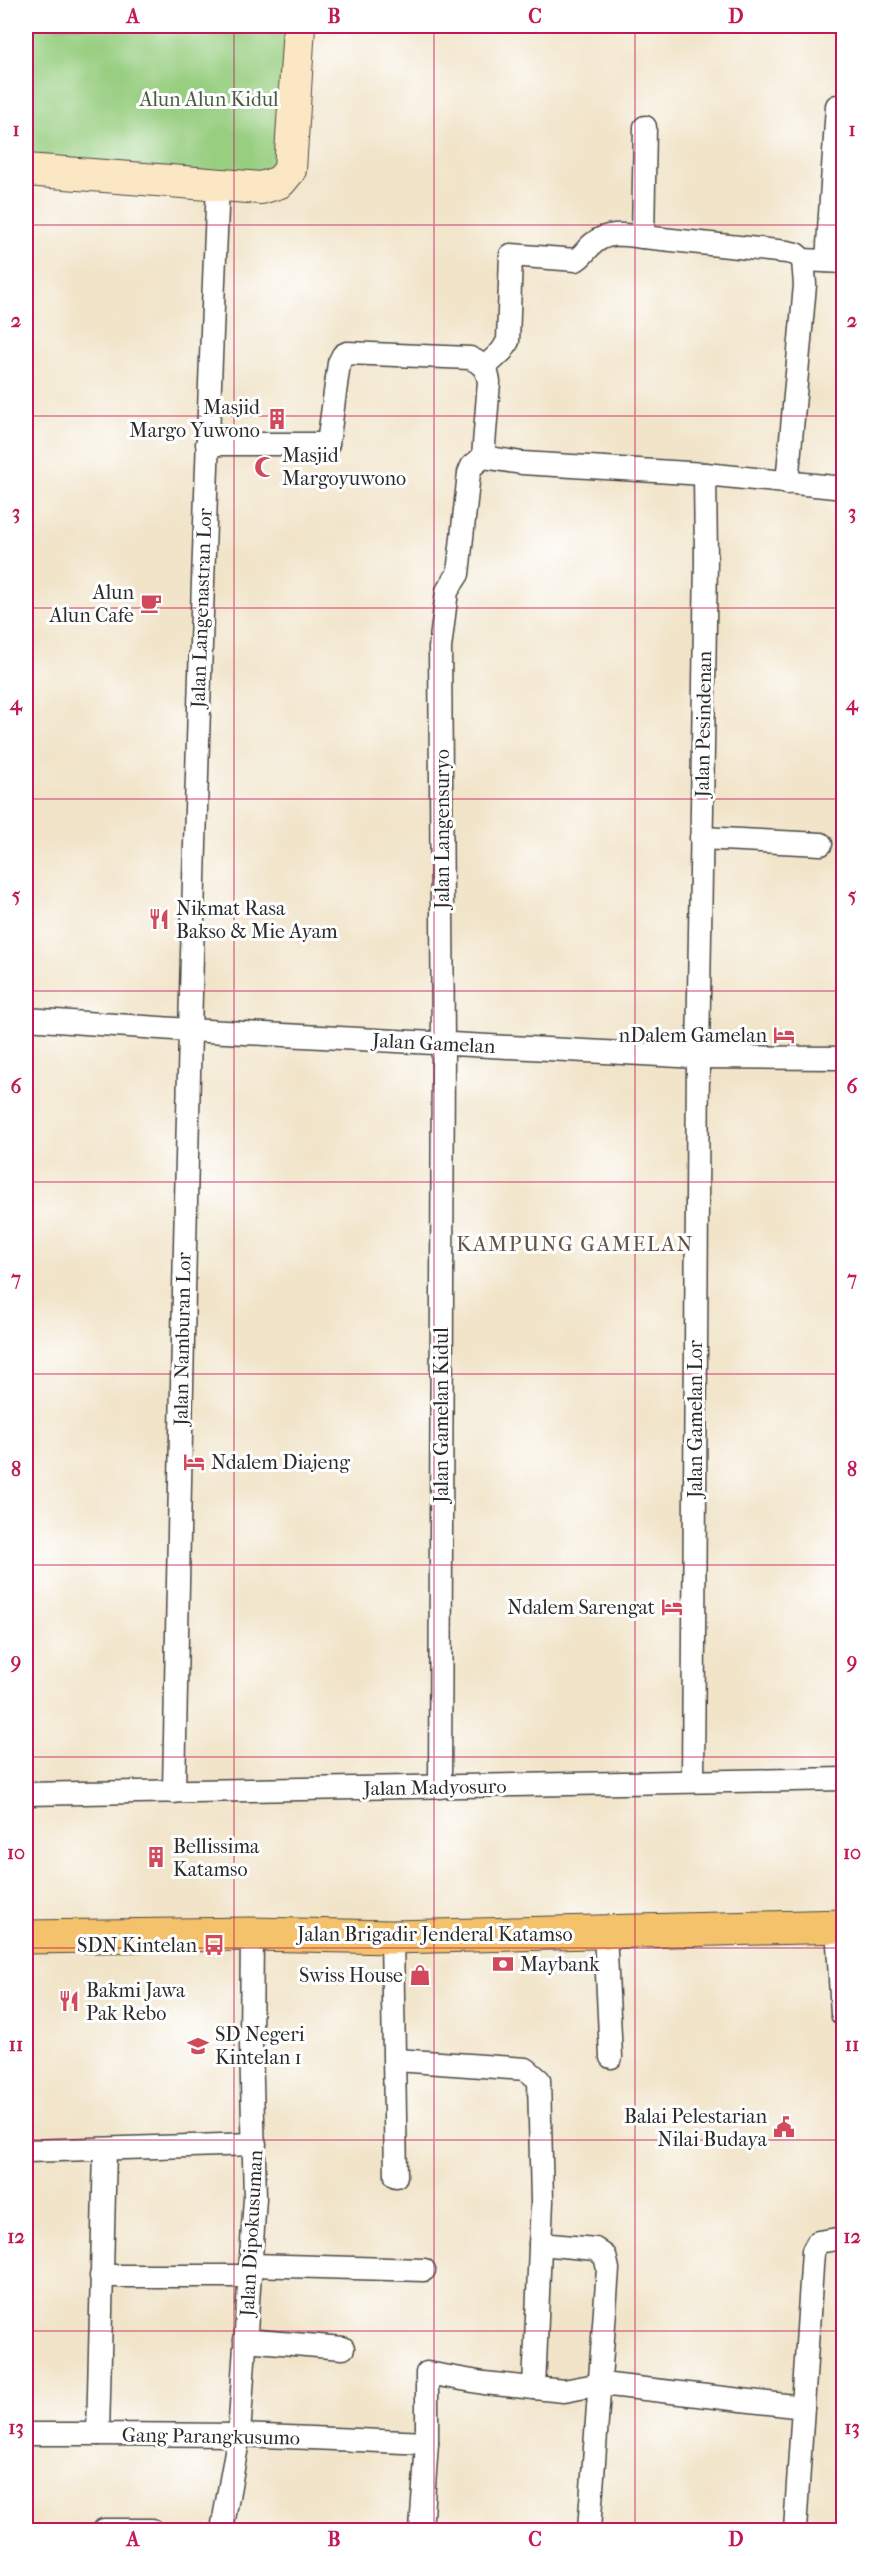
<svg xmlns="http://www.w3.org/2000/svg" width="869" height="2556" font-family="'IM FELL French Canon',serif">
  <rect width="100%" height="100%" fill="#fff"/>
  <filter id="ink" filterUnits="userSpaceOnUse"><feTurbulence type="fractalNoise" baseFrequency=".0167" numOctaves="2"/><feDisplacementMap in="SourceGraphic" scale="12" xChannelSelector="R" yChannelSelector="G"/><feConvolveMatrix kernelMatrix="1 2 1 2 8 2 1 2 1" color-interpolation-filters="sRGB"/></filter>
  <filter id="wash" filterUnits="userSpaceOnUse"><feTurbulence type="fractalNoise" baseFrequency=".008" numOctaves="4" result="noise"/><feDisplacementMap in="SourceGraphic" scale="24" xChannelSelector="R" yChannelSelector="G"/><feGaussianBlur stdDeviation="1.35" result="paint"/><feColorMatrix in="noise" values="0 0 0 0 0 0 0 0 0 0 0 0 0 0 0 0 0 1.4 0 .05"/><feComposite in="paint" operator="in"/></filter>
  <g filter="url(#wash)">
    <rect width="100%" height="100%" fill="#f1e4c9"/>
    <!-- green -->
    <path fill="#97ce80" stroke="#617c56" stroke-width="1.5" d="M26 26H290L275 172 258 177 26 155Z"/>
  </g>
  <g filter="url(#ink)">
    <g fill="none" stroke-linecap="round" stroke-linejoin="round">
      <defs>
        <g id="street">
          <path d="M645 127 643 237 787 252 796 254 803 260 844 262"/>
          <path d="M827 261 837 106"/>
          <path d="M485 367 502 351 508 341 511 255 576 260C584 255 587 248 594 243 608 231 626 235 643 237"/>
          <path d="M207 444H328L339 363 343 355 347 353 470 358C483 364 487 369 489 382L483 457 472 466 469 473 458 574 447 591 440 648 443 1043 440 1787"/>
          <path d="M483 457 522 463 705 474 844 488"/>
          <path d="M787 483 805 285 803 260"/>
          <path d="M701 838 821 844"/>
          <path d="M26 1019 189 1030 698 1057 844 1058"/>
          <path d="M693 1781 698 1057 706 560 705 474"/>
          <path d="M174 1792C184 1256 195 721 218 185"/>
          <path d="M26 1794 844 1779"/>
          <path d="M837 1926 842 2014H844"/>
          <path d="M605 1932 611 2057"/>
          <path d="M392 1937 396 2176"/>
          <path d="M396 2060 526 2069 539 2080 542 2201 534 2388"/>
          <path d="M105 2150 98 2434 239 2435 427 2443"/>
          <path d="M26 2151 255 2144"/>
          <path d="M540 2244 595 2249 605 2256 608 2269 589 2530"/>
          <path d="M251 2265 424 2270"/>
          <path d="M101 2276H250"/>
          <path d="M245 2340 343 2348"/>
          <path d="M803 2407 813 2251 818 2242 844 2238"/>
          <path d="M26 2434H98"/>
          <path d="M104 2530H152"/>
          <path d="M222 2530 239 2435 255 2198 251 2044 252 1934"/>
          <path d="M421 2530 427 2443V2373L484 2383 564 2391 601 2384 803 2407 795 2530"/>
        </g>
        <path id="secondary" d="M26 170 261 188 280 182 290 170 299 26"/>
        <path id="primary" d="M26 1937 252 1934 392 1937 844 1926"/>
      </defs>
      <!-- street casing -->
      <use href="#street" stroke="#494743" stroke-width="25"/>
      <!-- secondary casing -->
      <use href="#secondary" stroke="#494743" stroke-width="34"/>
      <!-- primary casing -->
      <use href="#primary" stroke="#494743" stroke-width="35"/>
      <!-- street -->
      <use href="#street" stroke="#fff" stroke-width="22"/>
      <!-- secondary -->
      <use href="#secondary" stroke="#fbe7c3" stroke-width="32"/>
      <!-- primary -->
      <use href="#primary" stroke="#f4c26a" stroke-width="33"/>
    </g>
  </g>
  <!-- grid -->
  <path fill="none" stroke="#c2185b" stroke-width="1.5" stroke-opacity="0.55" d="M234 26V2530M434 26V2530M635 26V2530M26 225H844M26 416H844M26 608H844M26 799H844M26 991H844M26 1182H844M26 1374H844M26 1565H844M26 1757H844M26 1948H844M26 2140H844M26 2331H844"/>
  <!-- icons -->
  <defs>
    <symbol id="building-bare" viewBox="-9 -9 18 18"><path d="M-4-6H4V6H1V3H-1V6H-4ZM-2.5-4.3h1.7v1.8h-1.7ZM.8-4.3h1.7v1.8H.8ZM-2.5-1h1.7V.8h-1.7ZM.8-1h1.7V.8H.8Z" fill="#d1495b" stroke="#fff" stroke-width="2.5" paint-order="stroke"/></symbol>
    <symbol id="mosque-bare" viewBox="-9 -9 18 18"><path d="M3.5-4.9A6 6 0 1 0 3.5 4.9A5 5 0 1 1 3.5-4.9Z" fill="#d1495b" stroke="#fff" stroke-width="2.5" paint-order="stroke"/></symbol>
    <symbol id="cafe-bare" viewBox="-9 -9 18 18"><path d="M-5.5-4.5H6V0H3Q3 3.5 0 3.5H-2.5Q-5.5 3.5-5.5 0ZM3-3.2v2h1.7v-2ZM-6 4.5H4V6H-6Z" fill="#d1495b" stroke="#fff" stroke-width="2.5" paint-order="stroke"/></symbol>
    <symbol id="restaurant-bare" viewBox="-9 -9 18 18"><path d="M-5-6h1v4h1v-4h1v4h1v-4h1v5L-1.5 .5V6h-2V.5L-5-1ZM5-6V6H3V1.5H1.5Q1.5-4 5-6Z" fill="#d1495b" stroke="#fff" stroke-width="2.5" paint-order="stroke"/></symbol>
    <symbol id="hotel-bare" viewBox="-9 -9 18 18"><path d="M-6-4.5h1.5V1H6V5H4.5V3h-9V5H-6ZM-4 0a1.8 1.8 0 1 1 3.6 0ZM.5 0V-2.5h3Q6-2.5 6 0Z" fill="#d1495b" stroke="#fff" stroke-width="2.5" paint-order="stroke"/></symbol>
    <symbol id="bus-bare" viewBox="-9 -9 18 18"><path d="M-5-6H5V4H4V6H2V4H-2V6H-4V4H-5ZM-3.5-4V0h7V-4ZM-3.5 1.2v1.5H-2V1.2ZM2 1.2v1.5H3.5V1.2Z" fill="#d1495b" stroke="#fff" stroke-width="2.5" paint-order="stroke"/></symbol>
    <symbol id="bank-bare" viewBox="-9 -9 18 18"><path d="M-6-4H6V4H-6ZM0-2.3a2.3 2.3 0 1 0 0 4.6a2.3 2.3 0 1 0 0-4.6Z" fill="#d1495b" stroke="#fff" stroke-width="2.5" paint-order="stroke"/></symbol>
    <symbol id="shop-bare" viewBox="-9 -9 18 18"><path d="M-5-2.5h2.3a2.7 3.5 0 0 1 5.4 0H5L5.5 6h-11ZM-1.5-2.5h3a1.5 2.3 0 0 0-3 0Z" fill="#d1495b" stroke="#fff" stroke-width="2.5" paint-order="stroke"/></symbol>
    <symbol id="school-bare" viewBox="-9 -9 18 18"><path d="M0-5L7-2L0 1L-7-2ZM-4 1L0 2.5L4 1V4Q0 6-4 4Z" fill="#d1495b" stroke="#fff" stroke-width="2.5" paint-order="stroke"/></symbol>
    <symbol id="civic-bare" viewBox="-9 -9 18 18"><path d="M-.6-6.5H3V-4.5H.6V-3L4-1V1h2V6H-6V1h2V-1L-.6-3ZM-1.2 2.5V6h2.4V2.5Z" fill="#d1495b" stroke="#fff" stroke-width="2.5" paint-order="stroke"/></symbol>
  </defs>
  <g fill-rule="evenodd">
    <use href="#building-bare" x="262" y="404" width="30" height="30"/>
    <use href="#mosque-bare" x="250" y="452" width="30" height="30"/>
    <use href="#cafe-bare" x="136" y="588" width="30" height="30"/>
    <use href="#restaurant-bare" x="144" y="904" width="30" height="30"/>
    <use href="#hotel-bare" x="769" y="1020" width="30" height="30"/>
    <use href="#hotel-bare" x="179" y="1447" width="30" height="30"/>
    <use href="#hotel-bare" x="657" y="1592" width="30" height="30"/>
    <use href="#building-bare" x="141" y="1842" width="30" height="30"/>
    <use href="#bus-bare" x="199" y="1930" width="30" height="30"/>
    <use href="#bank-bare" x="488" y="1949" width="30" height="30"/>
    <use href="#shop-bare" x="405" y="1960" width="30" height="30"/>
    <use href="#restaurant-bare" x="54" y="1986" width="30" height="30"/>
    <use href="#school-bare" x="183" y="2031" width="30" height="30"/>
    <use href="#civic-bare" x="769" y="2112" width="30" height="30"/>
  </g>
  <g text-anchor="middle" stroke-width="6" stroke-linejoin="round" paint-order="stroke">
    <!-- park labels -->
    <g font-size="20" fill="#4b5c44" stroke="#fff">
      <text x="209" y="106">Alun Alun Kidul</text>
    </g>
    <!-- poi labels -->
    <g font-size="20" fill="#2b2b2b" stroke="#fff" text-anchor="end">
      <text x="260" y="414">Masjid<tspan x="260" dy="23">Margo Yuwono</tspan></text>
      <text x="282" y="462" text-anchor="start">Masjid<tspan x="282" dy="23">Margoyuwono</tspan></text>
      <text x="134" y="599">Alun<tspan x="134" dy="23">Alun Cafe</tspan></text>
      <text x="176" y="915" text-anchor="start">Nikmat Rasa<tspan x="176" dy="23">Bakso &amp; Mie Ayam</tspan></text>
      <text x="767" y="1042">nDalem Gamelan</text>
      <text x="211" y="1469" text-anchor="start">Ndalem Diajeng</text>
      <text x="655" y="1614">Ndalem Sarengat</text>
      <text x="173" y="1853" text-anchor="start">Bellissima<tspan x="173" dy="23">Katamso</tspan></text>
      <text x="197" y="1952">SDN Kintelan</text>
      <text x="520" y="1971" text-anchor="start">Maybank</text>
      <text x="403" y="1982">Swiss House</text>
      <text x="86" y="1997" text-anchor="start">Bakmi Jawa<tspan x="86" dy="23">Pak Rebo</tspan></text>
      <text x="215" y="2041" text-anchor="start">SD Negeri<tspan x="215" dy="23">Kintelan 1</tspan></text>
      <text x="767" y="2123">Balai Pelestarian<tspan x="767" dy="23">Nilai Budaya</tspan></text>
    </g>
    <!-- street labels -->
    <g font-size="20" fill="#2b2b2b" stroke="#fff">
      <text transform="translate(201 608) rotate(-88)" y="7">Jalan Langenastran Lor</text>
      <text transform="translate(703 724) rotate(-89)" y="7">Jalan Pesindenan</text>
      <text transform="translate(442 829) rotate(-90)" y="7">Jalan Langensuryo</text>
      <text transform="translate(434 1043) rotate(3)" y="7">Jalan Gamelan</text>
      <text transform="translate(182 1339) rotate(-89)" y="7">Jalan Namburan Lor</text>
      <text transform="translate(441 1415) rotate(-90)" y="7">Jalan Gamelan Kidul</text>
      <text transform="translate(695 1419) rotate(-90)" y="7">Jalan Gamelan Lor</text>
      <text transform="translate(435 1787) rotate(-1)" y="7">Jalan Madyosuro</text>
      <text x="435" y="1941">Jalan Brigadir Jenderal Katamso</text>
      <text transform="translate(251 2233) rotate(-87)" y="7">Jalan Dipokusuman</text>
      <text transform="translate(211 2436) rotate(1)" y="7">Gang Parangkusumo</text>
    </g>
    <!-- neighbourhood labels -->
    <g font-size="21" letter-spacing="1.5" fill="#645347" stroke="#fff">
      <text x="575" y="1251">KAMPUNG GAMELAN</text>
    </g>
  </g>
  <!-- margin -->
  <rect width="869" height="2556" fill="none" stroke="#fff" stroke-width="66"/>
  <rect x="33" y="33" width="803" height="2490" fill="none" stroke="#c2185b" stroke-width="2"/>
  <g font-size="20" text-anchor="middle" font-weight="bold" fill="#c2185b">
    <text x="133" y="23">A</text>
    <text x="334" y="23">B</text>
    <text x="535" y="23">C</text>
    <text x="736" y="23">D</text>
    <text x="16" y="136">1</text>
    <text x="852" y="136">1</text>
    <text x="16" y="327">2</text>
    <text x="852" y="327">2</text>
    <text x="16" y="519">3</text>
    <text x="852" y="519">3</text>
    <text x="16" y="710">4</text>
    <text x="852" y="710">4</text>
    <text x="16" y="902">5</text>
    <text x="852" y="902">5</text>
    <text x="16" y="1093">6</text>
    <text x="852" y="1093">6</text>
    <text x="16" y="1285">7</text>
    <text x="852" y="1285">7</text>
    <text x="16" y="1476">8</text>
    <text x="852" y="1476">8</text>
    <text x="16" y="1668">9</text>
    <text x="852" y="1668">9</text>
    <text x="16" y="1859">10</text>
    <text x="852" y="1859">10</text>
    <text x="16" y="2051">11</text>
    <text x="852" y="2051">11</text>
    <text x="16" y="2243">12</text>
    <text x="852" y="2243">12</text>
    <text x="16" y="2434">13</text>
    <text x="852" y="2434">13</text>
    <text x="133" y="2546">A</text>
    <text x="334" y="2546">B</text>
    <text x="535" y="2546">C</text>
    <text x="736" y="2546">D</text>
  </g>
</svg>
